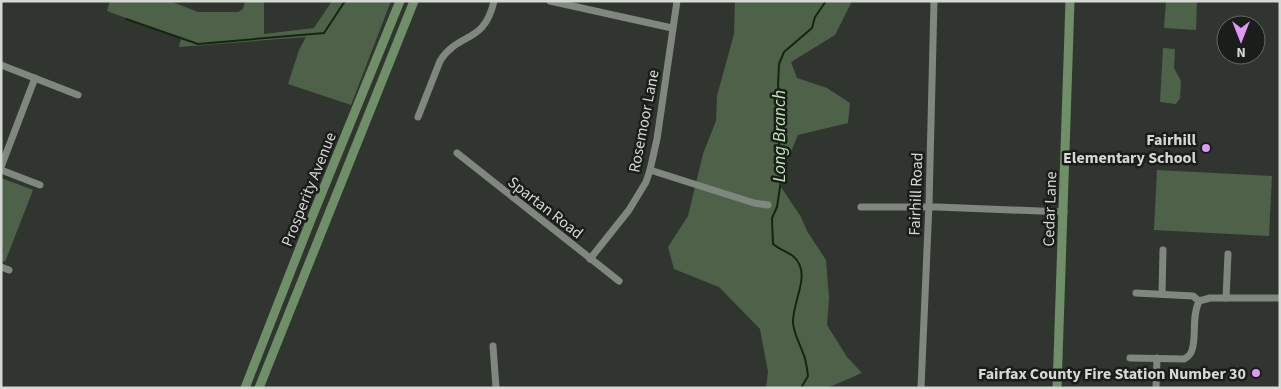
<svg xmlns="http://www.w3.org/2000/svg" width="1281" height="389" font-family="'Source Sans 3',sans-serif">
  <rect width="100%" height="100%" fill="#30362f"/>
  <!-- green -->
  <g fill="#4e624a">
    <path d="M110 1H170L198 12H238L243 9 245 1H264V34L314 28 332 1H391L351 105 288 84 299 50 306 37 179 47 181 38 107 11Z"/>
    <path d="M735 1H852L835 35 791 62 797 78 827 88 850 103 848 123 798 135 788 159 781 187 801 217 807 231 826 260 829 298 827 325 847 357 862 373 827 388H766L768 372 760 329 719 287 674 269 668 247 688 216 703 154 716 121 717 96 734 34Z"/>
    <path d="M1166 1H1197L1196 30 1164 28Z"/>
    <path d="M1163 48 1175 49 1174 68 1181 81 1180 98 1176 104 1160 102Z"/>
    <path d="M1157 170 1272 176 1269 236 1154 230Z"/>
    <path d="M1 178 33 190 5 262 1 261Z"/>
  </g>
  <g fill="none" stroke-linecap="round" stroke-linejoin="round">
    <!-- stream -->
    <g stroke="#13270f" stroke-width="2">
      <path d="M126 19 198 44 324 33 345 1"/>
      <path d="M801 388 808 376C807 368 806 359 803 353 799 342 794 334 793 323 792 301 813 273 793 256 787 252 779 249 773 244L772 218 777 207 782 174 778 157 780 134 777 121 780 95 778 86 779 64 784 52 812 28 815 17 826 1"/>
    </g>
    <!-- minor -->
    <g stroke="#7f877e" stroke-width="7">
      <path d="M550 1 672 28"/>
      <path d="M1 65 78 95"/>
      <path d="M418 117 440 61C459 31 484 45 494 1"/>
      <path d="M457 153 619 281"/>
      <path d="M1 167 35 78"/>
      <path d="M1 170 40 185"/>
      <path d="M650 170 754 203 768 205"/>
      <path d="M861 207H937L1064 212"/>
      <path d="M590 259 629 210 646 182 650 170 657 139 677 1"/>
      <path d="M1 267 9 270"/>
      <path d="M1136 293 1193 296 1199 301"/>
      <path d="M1162 294 1163 250"/>
      <path d="M1226 298 1228 254"/>
      <path d="M493 346 496 388"/>
      <path d="M1130 358 1184 359C1188 357 1191 354 1192 350 1197 335 1191 319 1199 301L1210 298H1280"/>
      <path d="M921 388 929 204 934 1"/>
      <path d="M1156 388 1157 358"/>
    </g>
    <!-- major -->
    <g stroke="#6e8f68" stroke-width="9">
      <path d="M245 388 312 217 400 1"/>
      <path d="M259 388 414 1"/>
      <path d="M1057 388 1070 1"/>
    </g>
  </g>
  <!-- markers -->
  <g fill="#dd99f4" stroke="#1a1d1a" stroke-width="2">
    <circle cx="1206" cy="148" r="5"/>
    <circle cx="1256" cy="373" r="5"/>
  </g>
  <g text-anchor="middle" stroke-width="5" stroke-linejoin="round" paint-order="stroke">
    <!-- street labels -->
    <g font-size="16" fill="#d5d9d4" stroke="#1a1d1a">
      <text transform="translate(643 121) rotate(-79)" y="6">Rosemoor Lane</text>
      <text transform="translate(308 189) rotate(-68)" y="6">Prosperity Avenue</text>
      <text transform="translate(915 194) rotate(-88)" y="6">Fairhill Road</text>
      <text transform="translate(546 207) rotate(38)" y="6">Spartan Road</text>
      <text transform="translate(1049 209) rotate(-88)" y="6">Cedar Lane</text>
    </g>
    <!-- poi labels -->
    <g font-size="16" font-weight="bold" fill="#d5d9d4" stroke="#1a1d1a" text-anchor="end">
      <text x="1196" y="145">Fairhill<tspan x="1196" dy="18">Elementary School</tspan></text>
      <text x="1246" y="379">Fairfax County Fire Station Number 30</text>
    </g>
    <!-- water labels -->
    <g font-size="18" font-style="italic" fill="#bde7b5" stroke="#1a1d1a">
      <text transform="translate(779 136) rotate(-90)" y="6">Long Branch</text>
    </g>
  </g>
  <!-- border -->
  <rect width="1281" height="389" fill="none" stroke="#d5d9d4" stroke-width="5"/>
  <!-- north arrow -->
  <g transform="translate(1241 40) rotate(180)"><circle r="24" fill="#1a1d1a" stroke="#656864"/>
  <path d="M0-4L9 19L0 12L-9 19Z" fill="#dd99f4"/>
  <text y="-8" font-size="14" font-weight="bold" text-anchor="middle" fill="#d5d9d4">N</text>
  </g>
</svg>
